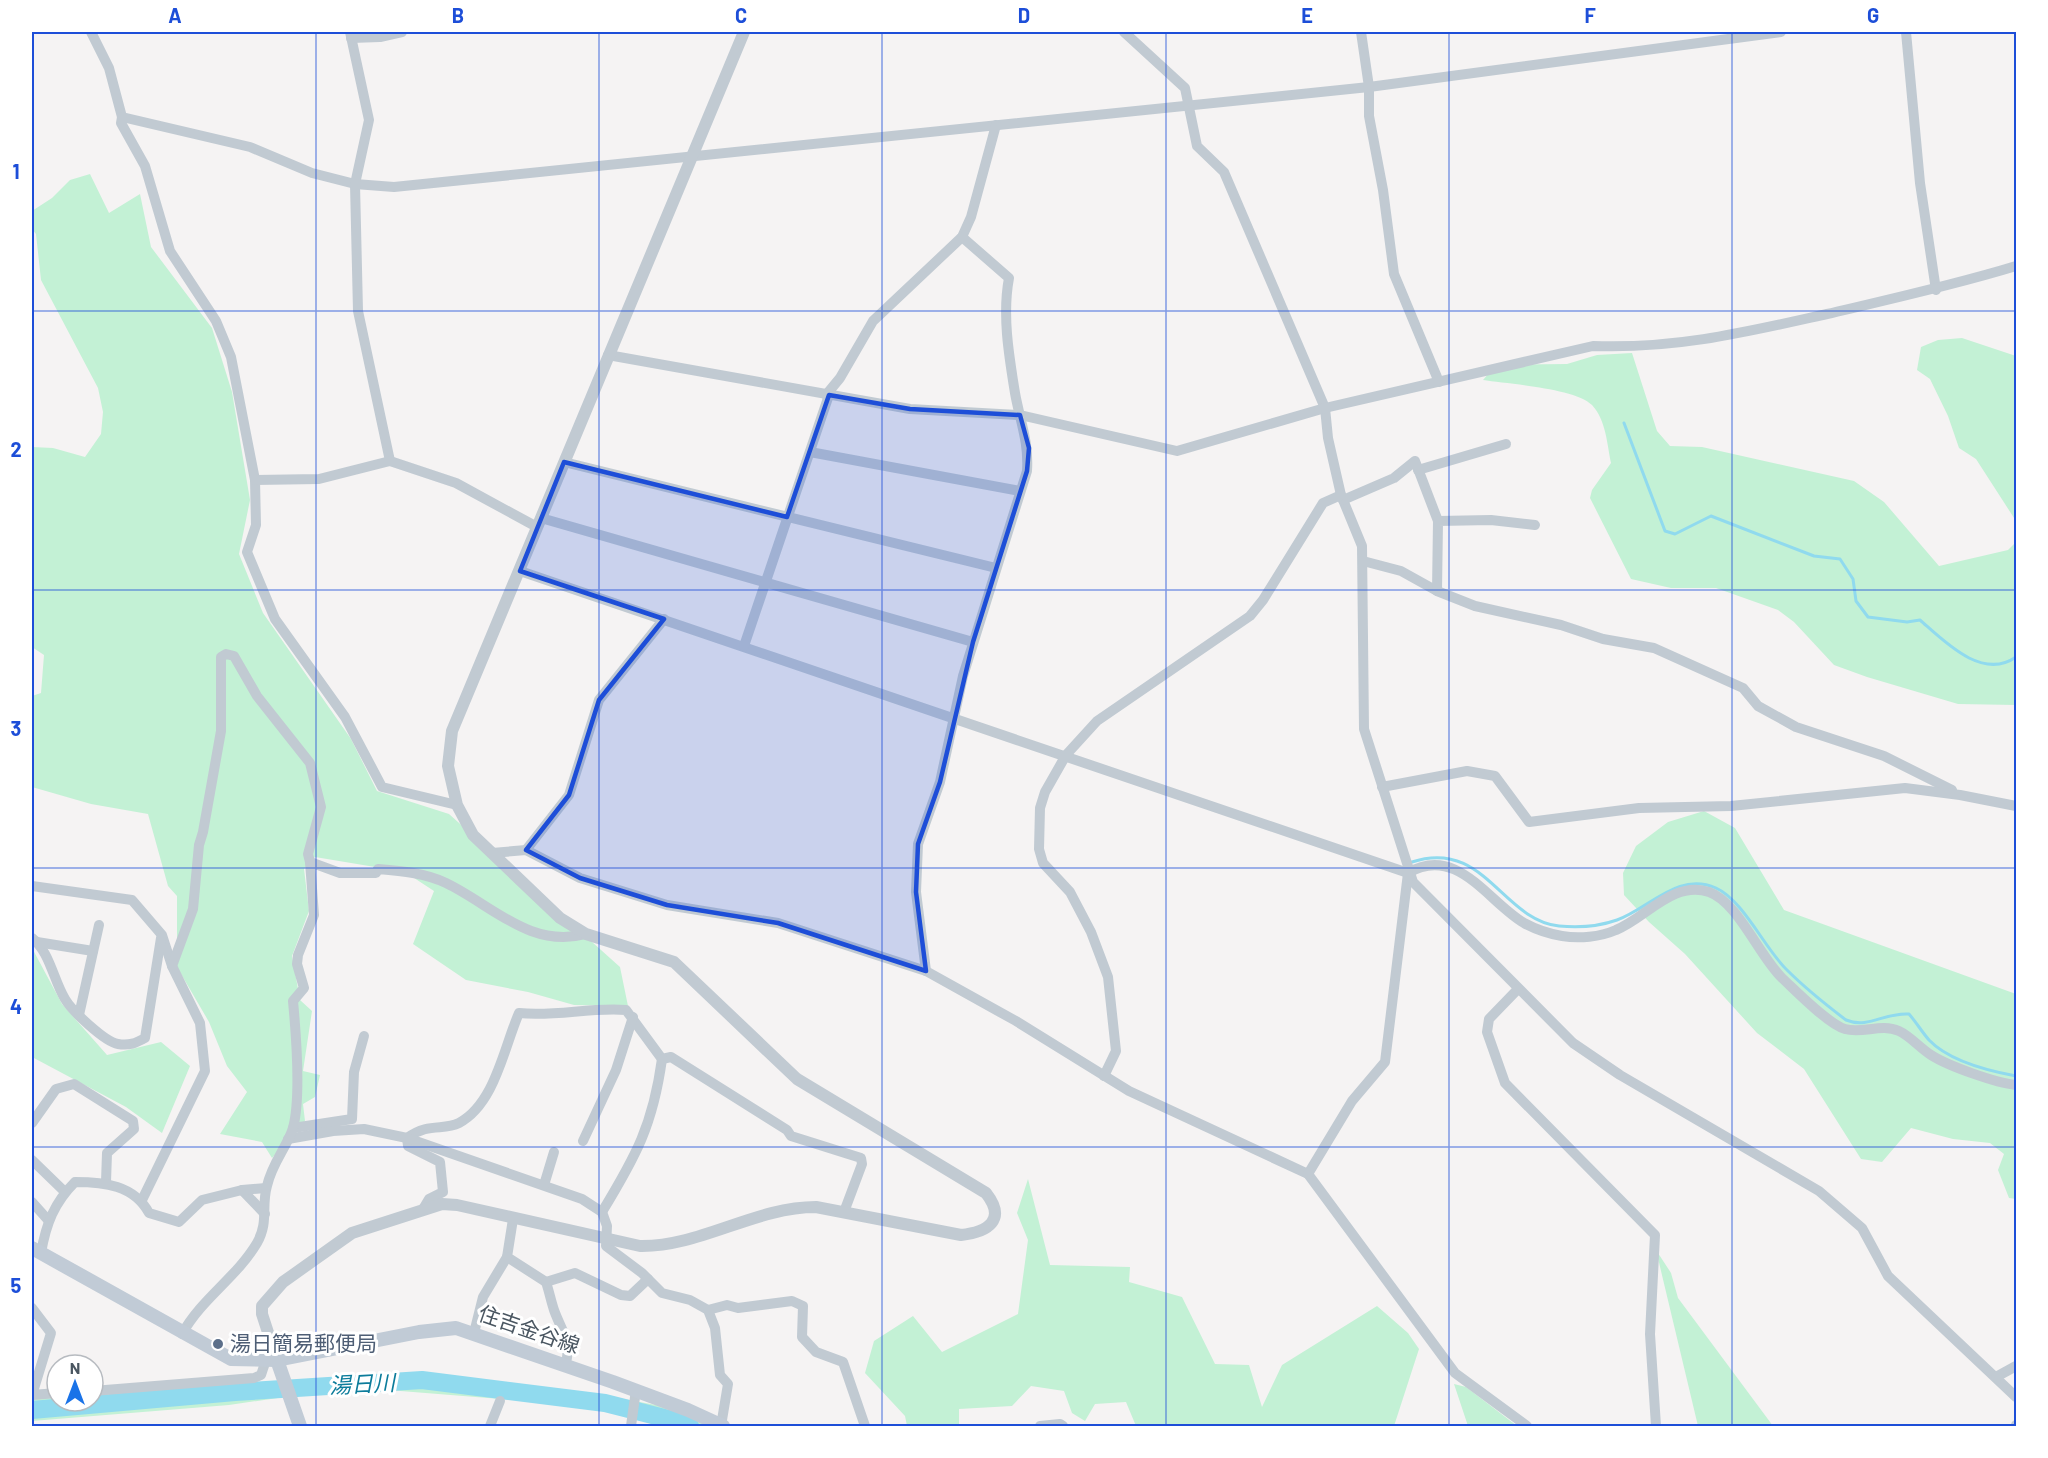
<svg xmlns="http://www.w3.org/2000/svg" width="2048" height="1458" font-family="Barlow,'Noto Sans JP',sans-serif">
  <rect width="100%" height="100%" fill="#f5f3f3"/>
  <!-- green -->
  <g fill="#c3f1d5">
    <path d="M90 174 109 213 140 194 151 247 212 328 232 392 250 500 239 554 263 613 351 739 377 791 449 814 620 967 628 1006 574 1005 528 992 466 980 413 944 434 891 405 872 315 857 304 869 309 911 292 956 300 1000 312 1011 303 1071 320 1075 315 1097 303 1104 305 1121 272 1158 262 1142 220 1134 247 1092 227 1066 209 1022 177 967V896L168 886 148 814 91 804 32 787V696L41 693 44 655 32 647V447L53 448 85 457 101 434 103 412 98 388 41 280 36 234 32 229V211L52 198 70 180Z"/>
    <path d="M1962 338 2016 356V521L1976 459 1959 448 1948 416 1930 379 1917 370 1921 347 1938 340Z"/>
    <path d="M1632 353 1657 431 1670 446 1702 447 1854 481 1884 502 1939 566 2008 550 2016 542V705L1958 704 1867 677 1834 665 1794 622 1778 610 1716 588H1671L1631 579 1590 498 1592 490 1611 463C1607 444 1606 420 1592 405 1575 388 1508 384 1483 380L1496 365 1567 364 1597 355Z"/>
    <path d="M1704 811 1735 828 1784 910 2016 994V1199L2009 1198 1998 1170 2004 1154 1990 1143 1953 1139 1911 1128 1882 1162 1861 1159 1804 1069 1757 1033 1685 954 1649 922 1624 895 1623 873 1636 846 1668 822Z"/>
    <path d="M32 948 62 1004 107 1055 161 1042 190 1066 162 1133 126 1107 32 1057Z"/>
    <path d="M1028 1179 1050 1265 1130 1267 1129 1282 1182 1297 1215 1364 1249 1365 1262 1407 1282 1365 1377 1306 1408 1333 1419 1349 1394 1426H1136L1126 1402 1095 1404 1085 1421 1072 1413 1064 1391 1031 1386 1012 1406 959 1409V1426H907L905 1416 865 1373 874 1341 913 1316 942 1352 1018 1314 1028 1240 1017 1213Z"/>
    <path d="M1656 1250 1671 1273 1678 1298 1773 1426H1698Z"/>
    <path d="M418 1373 613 1397 672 1408 713 1426H659L623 1415 563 1404 388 1390 298 1395 229 1405 32 1421V1398L57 1396V1401H93V1393Z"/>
    <path d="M1454 1384 1466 1387 1517 1426H1468Z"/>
  </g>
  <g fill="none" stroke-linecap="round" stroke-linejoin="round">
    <!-- stream -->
    <g stroke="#90daee" stroke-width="3">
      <path d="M1624 423 1665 531 1675 534 1711 516 1814 556 1840 559 1853 579 1856 601 1868 617 1907 622 1920 620C1944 641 1982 681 2016 657"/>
      <path d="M1412 862C1484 838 1502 920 1559 926 1579 928 1597 927 1617 920 1650 908 1678 871 1716 888 1743 900 1765 949 1787 970 1805 988 1825 1004 1846 1020 1869 1029 1885 1012 1909 1014 1916 1022 1922 1032 1929 1040 1949 1061 1989 1071 2016 1076"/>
    </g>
    <!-- river -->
    <path stroke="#90daee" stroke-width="18" d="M32 1410 235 1392 422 1380 605 1403 680 1422 690 1426"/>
    <!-- minor -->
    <g stroke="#c1cad2" stroke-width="10">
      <path d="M91 32 109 68 122 117 250 147 312 173 355 184 394 187 1369 87 1781 32"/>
      <path d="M350 32 369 120 355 184 358 311 390 461"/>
      <path d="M1124 32 1185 88 1197 146 1224 172 1325 408 1328 438 1341 495 1362 546 1364 729 1413 882 1573 1043 1620 1075 1819 1191 1862 1228 1888 1276 2016 1397"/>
      <path d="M1361 32 1369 87V116L1383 190 1394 274 1439 382"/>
      <path d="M1906 32 1920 183 1936 290"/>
      <path d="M351 38 380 37 402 32"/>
      <path d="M122 117 121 123 145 166 170 251 216 321 231 357 255 480 256 525 247 552 275 619 345 717 382 787 457 805"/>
      <path d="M608 355 910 409 1020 415 1177 451 1325 408 1593 346C1677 349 1746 332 1827 314 1891 299 1954 285 2016 266"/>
      <path d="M826 395 840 378 873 321 962 237 971 217 996 125"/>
      <path d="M810 452 1020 491"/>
      <path d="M564 462 996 568"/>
      <path d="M1418 470 1506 444"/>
      <path d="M255 480 319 479 390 461 456 483 537 527"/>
      <path d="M1343 500 1394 478 1415 461 1438 521"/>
      <path d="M541 518 973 642"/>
      <path d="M1363 561 1401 571 1437 591 1475 606 1561 625 1603 639 1654 648 1743 688 1758 706 1796 727 1884 756 1952 790"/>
      <path d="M520 571 1408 873C1457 844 1488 902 1524 923 1535 929 1550 934 1562 936 1579 939 1600 937 1616 930 1646 918 1673 880 1709 892 1738 902 1759 956 1782 978 1796 991 1828 1024 1845 1029 1863 1034 1881 1023 1899 1031 1910 1036 1920 1048 1931 1055 1948 1066 1996 1083 2016 1085"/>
      <path d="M1437 591 1438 521 1491 520 1535 525"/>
      <path d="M744 646 829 395"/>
      <path d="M1382 787 1467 771 1495 776 1529 822 1639 808 1731 806 1905 788 1960 795 2016 806"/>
      <path d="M526 850 569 795 599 700 664 619"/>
      <path d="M492 853 526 850 580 878 667 905 778 923 926 971 1016 1021 1129 1091 1308 1174 1455 1373 1527 1426"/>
      <path d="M32 886 132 900 162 935 172 966 200 1023 205 1071 142 1200"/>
      <path d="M32 938C50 952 53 979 65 999 72 1011 105 1042 118 1044 129 1046 136 1043 145 1038L161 938"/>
      <path d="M37 942 93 951"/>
      <path d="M172 966 193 909 199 845 203 832 221 731V657L226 654 234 656 257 696 310 763 321 807 308 854 310 862"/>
      <path d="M926 971 916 892 918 844 940 782 963 676 1027 471C1029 442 1020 421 1015 393 1009 356 1002 315 1009 278L962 237"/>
      <path d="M1518 989 1489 1019 1487 1032 1505 1083 1655 1235 1650 1334 1656 1426"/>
      <path d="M79 1015 99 925"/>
      <path d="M1104 1076 1116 1051 1108 977 1091 932 1070 892 1043 863 1039 849 1040 808 1045 792 1066 755 1097 721 1250 616 1263 600 1323 503 1341 495"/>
      <path d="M32 1123 56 1089 74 1084 133 1121 134 1129 107 1153 106 1182"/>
      <path d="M293 1128 352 1119 354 1072 364 1036"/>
      <path d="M407 1138C429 1122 443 1131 459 1123 495 1104 504 1047 519 1013 555 1017 590 1007 626 1010L662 1059 671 1057 787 1130 791 1136 861 1158 862 1164 844 1212"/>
      <path d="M407 1138 408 1146 440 1162 443 1192 429 1199 423 1209"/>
      <path d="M288 1139 333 1131 364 1129 407 1138 582 1199 602 1212 607 1226 606 1246 642 1273 662 1293 690 1300 708 1310 715 1328 720 1375 728 1384 721 1426"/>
      <path d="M583 1141 616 1070 633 1017"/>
      <path d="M32 1160 65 1192"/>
      <path d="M1308 1174 1352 1101 1385 1062 1408 873"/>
      <path d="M544 1185 554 1152"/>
      <path d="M242 1190 265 1214"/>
      <path d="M32 1202 48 1220"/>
      <path d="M602 1212C636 1156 653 1125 662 1059"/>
      <path d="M513 1219 507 1257 546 1282"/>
      <path d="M41 1253C46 1224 54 1203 75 1182 104 1182 134 1185 149 1213L179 1222 202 1200 242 1190 266 1188"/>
      <path d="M32 1308 51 1333 32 1395"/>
      <path d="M708 1310 727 1305 738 1308 792 1301 803 1306 802 1337 816 1352 843 1362 865 1426"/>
      <path d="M474 1333 483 1297 507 1257"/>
      <path d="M182 1334C202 1298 236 1278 257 1243 269 1222 261 1207 267 1186 272 1163 287 1147 293 1128 301 1098 296 1033 293 1001L304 988 297 964 298 955 314 915 310 862 340 873H376L378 869C402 871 425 873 446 883 492 905 530 949 586 934"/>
      <path d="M565 1365C573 1343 561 1330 554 1310 551 1301 549 1291 546 1282L575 1273 621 1295 630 1296 648 1279"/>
      <path d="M1996 1377 2016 1366"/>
      <path d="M93 1391 254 1378 261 1375 266 1360"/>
      <path d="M32 1395 57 1393"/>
      <path d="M490 1426 500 1401"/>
      <path d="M631 1426 636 1390"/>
      <path d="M1040 1426 1060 1424 1063 1426"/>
      <path d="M2016 1426V1425"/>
    </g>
    <!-- tertiary -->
    <path stroke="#c1cad2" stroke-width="12" d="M277 1360 262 1314V1306L283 1282 352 1233 442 1204 457 1205 640 1246C700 1247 755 1207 816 1207L961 1235C988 1232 1007 1220 986 1193L797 1079 674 962 586 934 560 918 473 835 457 805 448 766 452 731 744 32"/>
    <!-- secondary -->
    <g stroke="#c1cbd6" stroke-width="14">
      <path d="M32 1248 231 1359 277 1360 419 1332 456 1328 613 1382 688 1410 723 1426"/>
      <path d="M277 1360 300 1426"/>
    </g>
  </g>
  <!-- marked area -->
  <path fill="#1d4ed8" fill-opacity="0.2" stroke="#1d4ed8" stroke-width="4.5" stroke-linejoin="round" d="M829 395 910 409 1020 415 1029 448 1027 471 973 642 940 782 918 844 916 892 926 971 778 923 667 905 580 878 526 850 569 795 599 700 664 619 520 571 564 462 787 517Z"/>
  <!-- grid -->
  <path fill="none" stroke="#1d4ed8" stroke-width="1.5" stroke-opacity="0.55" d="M316 32V1426M599 32V1426M882 32V1426M1166 32V1426M1449 32V1426M1732 32V1426M32 311H2016M32 590H2016M32 868H2016M32 1147H2016"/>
  <!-- markers -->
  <circle fill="#5c6f8a" stroke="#fff" stroke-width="2" cx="218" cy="1344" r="6"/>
  <g text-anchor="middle" stroke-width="6" stroke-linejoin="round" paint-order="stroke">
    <!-- street labels -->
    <g font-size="21" fill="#4a5661" stroke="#fff">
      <text transform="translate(529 1330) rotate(19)" y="7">住吉金谷線</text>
    </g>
    <!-- service labels -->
    <g font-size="21" fill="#4e5e75" stroke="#fff" text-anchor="start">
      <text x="230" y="1351">湯日簡易郵便局</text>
    </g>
    <!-- water labels -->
    <g font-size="22" font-style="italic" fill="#0c7c9b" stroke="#fff">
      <text transform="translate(362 1384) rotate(-3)" y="8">湯日川</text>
    </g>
  </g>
  <!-- border -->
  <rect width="2048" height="1458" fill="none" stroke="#ffffff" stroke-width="66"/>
  <!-- north arrow -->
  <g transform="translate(75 1383)"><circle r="28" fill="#ffffff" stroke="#b7bbc0" stroke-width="1.5"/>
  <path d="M0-4.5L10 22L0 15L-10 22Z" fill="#1a73e8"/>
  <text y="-9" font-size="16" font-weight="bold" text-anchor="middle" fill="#4a5661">N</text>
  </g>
  <rect x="33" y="33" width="1982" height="1392" fill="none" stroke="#1d4ed8" stroke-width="2"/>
  <g font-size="20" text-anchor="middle" font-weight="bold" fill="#1d4ed8">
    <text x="175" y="23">A</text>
    <text x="458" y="23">B</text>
    <text x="741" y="23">C</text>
    <text x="1024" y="23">D</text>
    <text x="1307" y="23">E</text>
    <text x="1590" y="23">F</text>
    <text x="1873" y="23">G</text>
    <text x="16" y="179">1</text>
    <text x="16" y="457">2</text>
    <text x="16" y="736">3</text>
    <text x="16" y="1014">4</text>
    <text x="16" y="1293">5</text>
  </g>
</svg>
